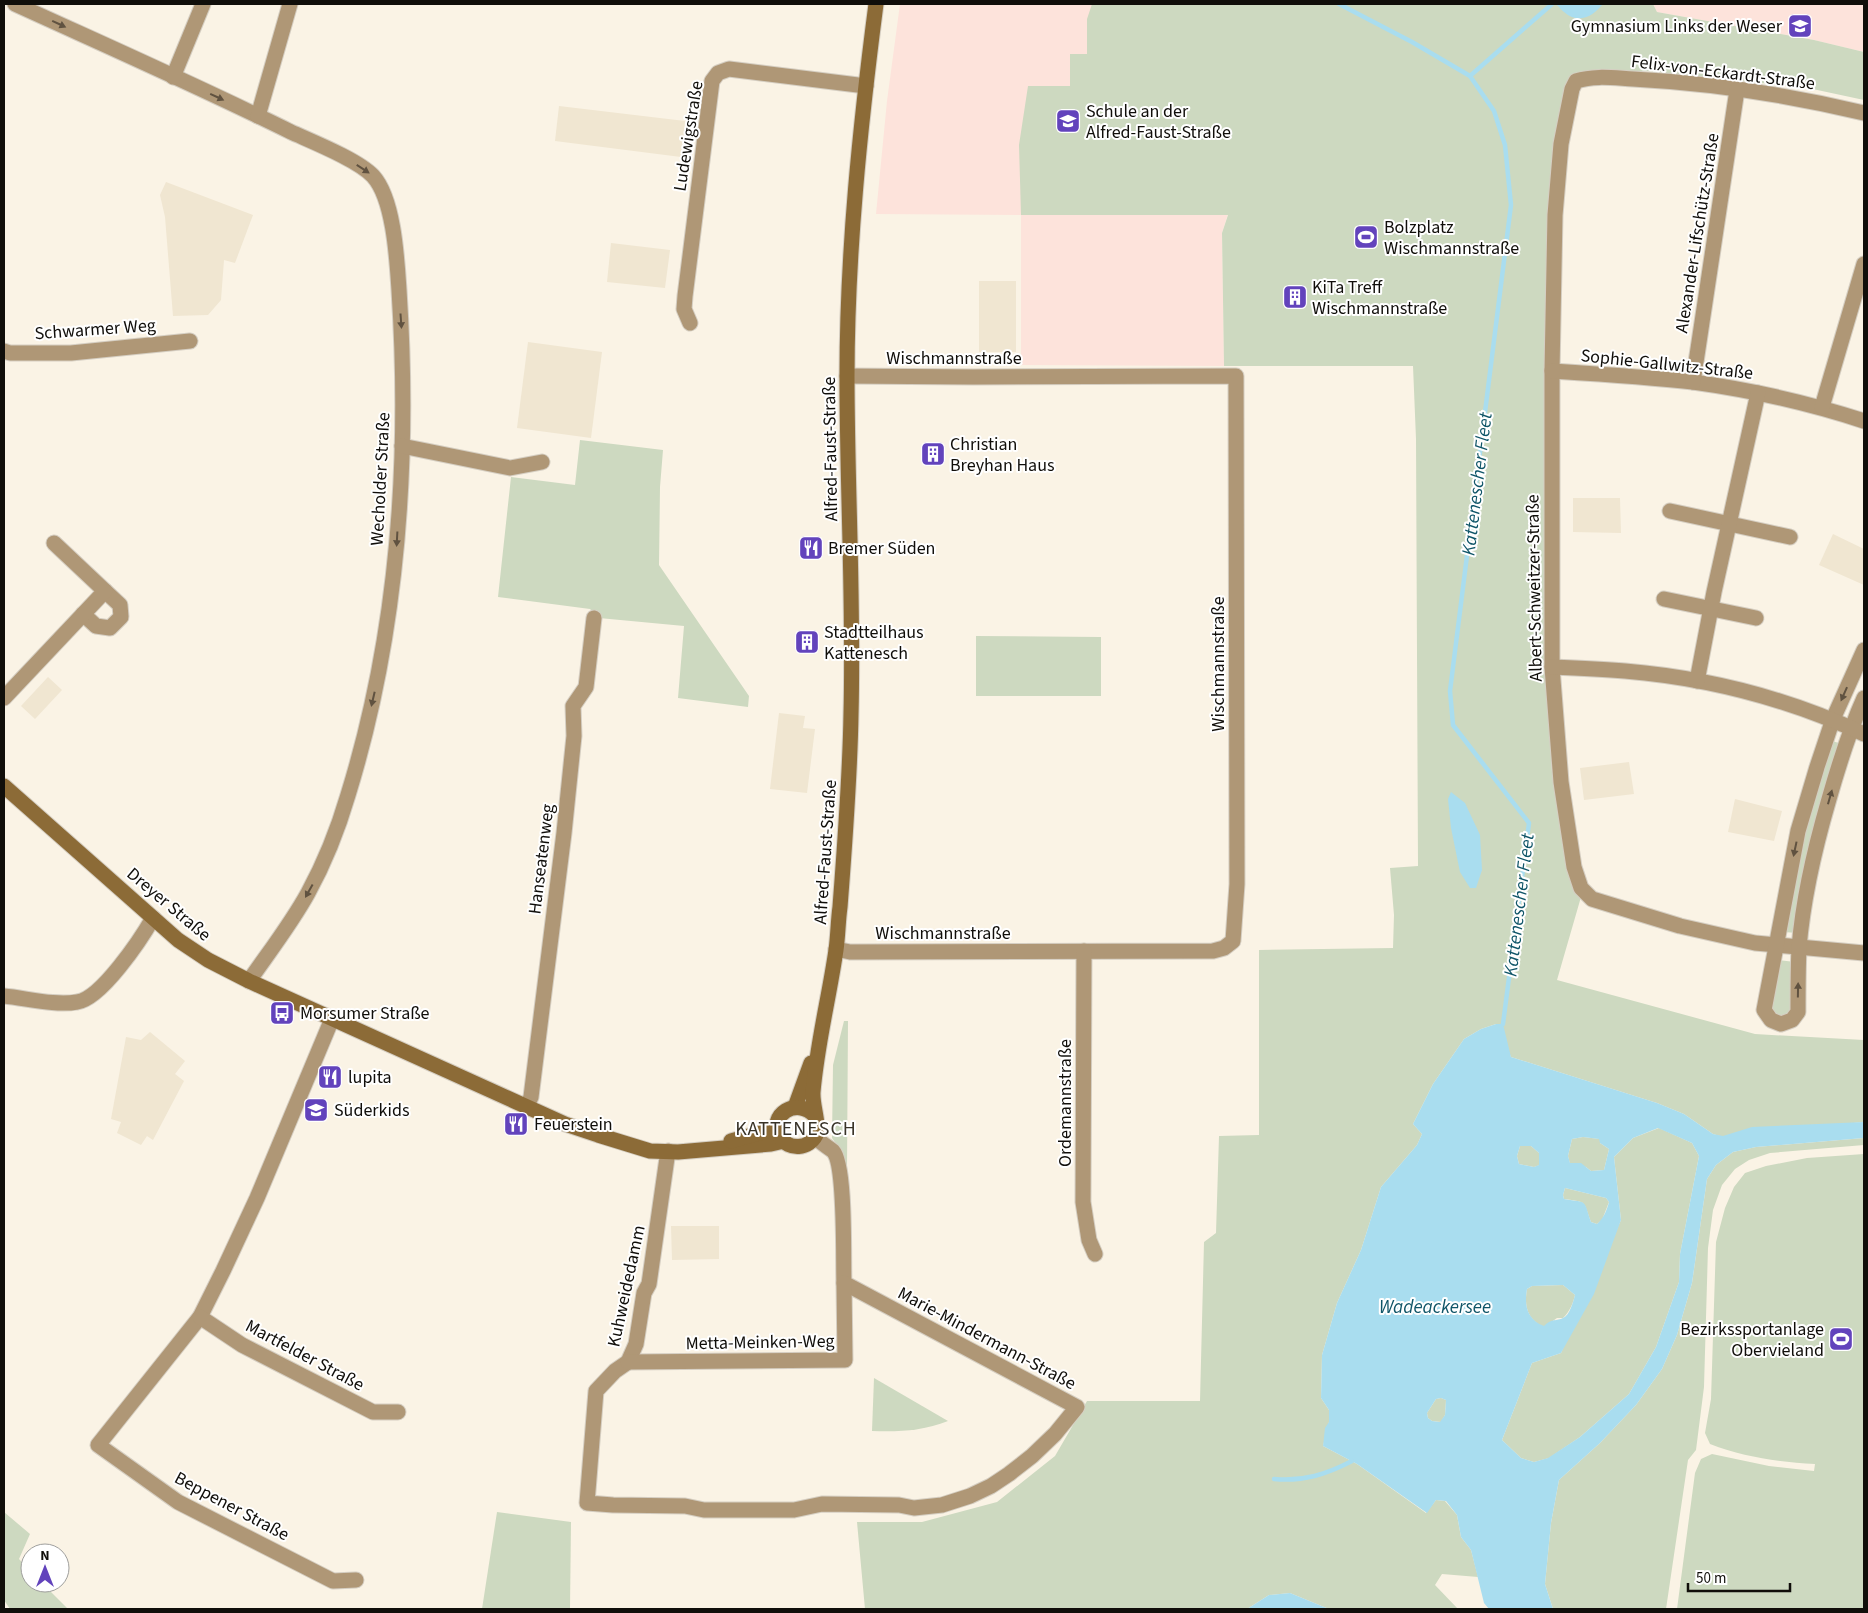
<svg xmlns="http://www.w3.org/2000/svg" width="1868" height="1613" font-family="'Source Sans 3',sans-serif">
  <rect width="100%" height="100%" fill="#faf3e5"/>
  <!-- built -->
  <g fill="#f0e6d1">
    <path d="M559 106 685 121 681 157 555 141Z"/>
    <path d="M166 182 253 215 235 263 224 260 221 300 208 315 173 316 165 217 160 195Z"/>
    <path d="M611 243 670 250 665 288 607 282Z"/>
    <rect x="979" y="281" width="37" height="71"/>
    <path d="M528 342 602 352 591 438 517 428Z"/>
    <path d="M1573 498H1620L1621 533 1573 532Z"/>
    <path d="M1833 534 1864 549V585L1819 565Z"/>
    <path d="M48 677 62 690 35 719 21 706Z"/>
    <path d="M779 713 805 716 803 728 815 729 807 793 770 789Z"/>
    <path d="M1629 762 1634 794 1584 800 1580 768Z"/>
    <path d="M1735 799 1782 811 1774 841 1728 832Z"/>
    <path d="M150 1032 185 1061 175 1074 184 1081 153 1140 147 1136 141 1145 117 1133 121 1122 111 1119 126 1037 141 1040Z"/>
    <path d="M671 1226H719V1259L672 1260Z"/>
  </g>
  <!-- education -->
  <g fill="#fde3db">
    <path d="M900 4H1168L1251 141 1222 233 1224 366 1021 365V215L876 214 887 101Z"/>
    <path d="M1653 4H1864V52L1814 40 1657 12Z"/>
  </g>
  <!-- green -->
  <g fill="#cdd9c0">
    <path d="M1092 4H1653L1657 12 1814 40 1864 52V100L1808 88 1648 71H1595L1563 107 1546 669 1552 772 1569 873 1581 897 1557 980 1755 1034 1864 1040V1122L1735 1134 1723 1137 1713 1134 1684 1114 1657 1103 1511 1057 1496 1024 1481 1029 1464 1039 1433 1084 1413 1124 1422 1134 1417 1145 1381 1187 1361 1250 1337 1303 1322 1355 1321 1398 1329 1410V1422L1323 1446 1357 1464 1426 1513 1436 1500 1445 1501 1457 1515 1461 1537 1471 1550 1478 1577 1442 1574 1435 1585 1458 1609H1329L1290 1593 1269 1595 1247 1609H865L857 1522H922L997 1502 1055 1456 1087 1401H1200L1204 1242 1216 1233 1219 1136 1259 1135V950L1393 948 1394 915 1390 868 1418 866 1416 439 1413 366H1224L1222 233 1228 215H1021L1019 145 1028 86H1070V54H1087V19Z"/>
    <path d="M580 440 663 450 660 487 659 565 749 696 748 707 678 698 684 626 599 618 590 609 498 597 511 477 575 485Z"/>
    <path d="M976 636 1101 637V696H976Z"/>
    <path d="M1829 740 1842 744 1798 933 1783 932 1793 875Z"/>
    <path d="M1777 960 1795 962 1794 1010 1782 1020 1767 1009Z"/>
    <path d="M844 1021H848L847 1169H843L842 1152 832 1138 833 1065Z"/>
    <path d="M1659 1128 1692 1143 1699 1156 1680 1254 1679 1282 1656 1347 1629 1394 1580 1437 1549 1458 1534 1462 1521 1458 1502 1440 1532 1363 1561 1353 1621 1220 1614 1157 1633 1138Z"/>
    <path d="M1583 1137 1600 1139V1143L1609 1149 1604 1170 1591 1171 1586 1167 1570 1164 1568 1156 1572 1139Z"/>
    <path d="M1864 1138V1145L1770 1153 1749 1160 1735 1169 1722 1185 1713 1210 1708 1248 1704 1387 1696 1450 1688 1460 1666 1609H1553L1545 1584 1551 1523 1559 1480 1600 1443 1636 1405 1662 1369 1677 1335 1692 1283 1707 1179 1716 1165 1733 1152 1756 1147Z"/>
    <path d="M1520 1146H1531L1539 1153 1540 1165 1534 1167 1519 1164 1517 1156Z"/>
    <path d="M1864 1154V1609H1677L1695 1473 1701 1459 1712 1454 1769 1466 1814 1471 1815 1464C1778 1462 1744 1457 1710 1444L1705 1433 1711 1399 1716 1242 1725 1208 1734 1187 1745 1173 1766 1166 1807 1158Z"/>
    <path d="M1565 1188 1606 1198 1609 1202 1602 1220 1597 1224 1591 1222C1583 1201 1588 1202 1564 1199L1563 1195Z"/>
    <path d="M1563 1285 1575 1295C1573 1304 1569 1312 1563 1318H1557L1544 1327C1527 1320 1524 1305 1527 1289L1532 1286Z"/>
    <path d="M874 1378 948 1421C923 1431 898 1432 872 1431Z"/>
    <path d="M1441 1398 1446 1400 1445 1415 1441 1422 1432 1421 1428 1418 1427 1413 1436 1399Z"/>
    <path d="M4 1512 30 1534 19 1559 30 1571V1583H42L68 1609H10L4 1600Z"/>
    <path d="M497 1512 571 1522 570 1609H482Z"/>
  </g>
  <!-- water -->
  <g fill="#a9ddef" fill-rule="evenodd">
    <path d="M1555 4H1603C1593 16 1579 25 1564 12 1561 10 1559 6 1555 4Z"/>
    <path d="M1451 792 1465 803 1480 835 1482 870 1476 888H1470L1460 872 1451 828 1448 799Z"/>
    <path d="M1496 1024H1503L1511 1057 1657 1103 1684 1114 1713 1134 1723 1136 1752 1127 1864 1122V1138L1756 1147 1733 1152 1716 1165 1707 1179 1692 1283 1677 1335 1662 1369 1636 1405 1600 1443 1559 1480 1551 1523 1545 1584 1553 1609H1489L1484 1603 1471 1550 1461 1537 1457 1515 1446 1501 1436 1500 1427 1513 1357 1464 1323 1446 1325 1428 1329 1422V1410L1321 1398 1322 1355 1337 1303 1361 1250 1381 1187 1417 1145 1422 1134 1413 1124 1433 1084 1464 1039 1481 1029ZM1658 1128 1692 1143 1699 1156 1680 1254 1679 1282 1656 1347 1629 1394 1580 1437 1548 1458 1534 1462 1521 1458 1502 1440 1532 1363 1561 1353 1594 1294 1621 1220 1614 1157 1633 1138ZM1583 1137 1599 1139 1600 1143 1609 1149 1604 1170 1591 1171 1581 1163H1570L1568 1156 1572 1139ZM1520 1146H1531L1539 1153V1165L1534 1167 1519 1164 1517 1156ZM1565 1188 1606 1198 1609 1202C1607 1210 1603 1219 1597 1224L1591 1222C1583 1199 1589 1203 1564 1199L1563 1195ZM1563 1285 1575 1295C1573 1302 1570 1315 1563 1318 1554 1322 1552 1318 1544 1326 1527 1320 1524 1305 1527 1289L1532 1286ZM1441 1398 1446 1400 1445 1415 1440 1422 1432 1421 1428 1418 1427 1413 1436 1399Z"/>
    <path d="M1290 1593 1329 1609H1247L1269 1595Z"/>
  </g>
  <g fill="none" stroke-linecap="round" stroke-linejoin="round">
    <!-- stream -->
    <g stroke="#a9ddef" stroke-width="4.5">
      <path d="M1339 4 1412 42 1470 76 1494 111 1505 145 1511 205 1450 691 1453 725 1529 823 1503 1024"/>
      <path d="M1470 76 1552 4"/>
      <path d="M1274 1479C1303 1482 1327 1474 1352 1461"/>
    </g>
    <defs>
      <g id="street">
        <path d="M15 4C107 46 200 87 291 132 313 142 358 160 373 176 394 199 397 260 399 290 410 459 398 633 348 795 338 829 325 862 308 893 291 924 269 952 249 981"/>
        <path d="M173 77 203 4"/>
        <path d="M1864 113C1789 95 1710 83 1633 79 1614 78 1595 75 1576 81L1572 89 1561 144 1555 215 1552 371V667L1561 782 1574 867 1581 888 1592 899 1680 926 1755 943 1864 953"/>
        <path d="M258 116 290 4"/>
        <path d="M690 323 684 309 685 296 712 81 718 73 729 69 866 86"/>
        <path d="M4 351 10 353H71L190 341"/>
        <path d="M1552 371C1599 374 1647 377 1693 382 1751 390 1809 403 1864 421"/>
        <path d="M1693 382 1737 90"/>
        <path d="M1822 407 1864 264"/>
        <path d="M402 446 510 468 542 462"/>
        <path d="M1670 511 1790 537"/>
        <path d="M1664 599 1756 618"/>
        <path d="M83 614 96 626 110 628 121 617 120 605 105 591"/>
        <path d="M1864 650 1833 719 1817 767 1798 831 1764 1010 1771 1020 1781 1024 1792 1020 1798 1012C1798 991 1798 969 1799 948 1803 897 1815 847 1829 799 1839 764 1849 731 1864 698"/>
        <path d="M1552 667C1577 668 1601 669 1625 671 1708 678 1789 699 1864 734"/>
        <path d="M1697 681 1714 592 1758 393"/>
        <path d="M4 698 105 591 54 543"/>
        <path d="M836 949 850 952 1213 951 1224 948 1233 941 1237 884 1236 376 973 377 847 376"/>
        <path d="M1084 951 1083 1202 1089 1240 1095 1254"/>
        <path d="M4 996C26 998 55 1006 77 1002 101 999 141 939 153 918"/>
        <path d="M332 1019 257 1198 223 1271 200 1317 98 1445 178 1502 333 1581 356 1580"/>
        <path d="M527 1106 531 1097 564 833 574 736 573 706 586 687 594 618"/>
        <path d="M668 1151 649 1284 644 1293 636 1344 628 1362 615 1371 596 1391 587 1503 613 1505 685 1506 704 1510H794L822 1504 899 1505 914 1508 942 1505 970 1496 991 1486 1009 1474 1032 1456 1055 1434 1077 1407 844 1283C843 1260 846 1165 833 1151 828 1147 821 1143 815 1137"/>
        <path d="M200 1317 242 1345 373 1412H398"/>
        <path d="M628 1362 845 1360 844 1283"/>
      </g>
      <g id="secondary">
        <path d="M4 786 178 940 208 960 249 981 565 1124 598 1135 650 1151 678 1152 771 1144 784 1141"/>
        <path d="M795 1107 811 1063"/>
        <path d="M815 1116C797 1096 767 1115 780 1137 789 1151 809 1149 816 1135 820 1125 812 1105 813 1092 817 1044 829 998 836 950 838 936 838 921 840 907 845 842 850 778 851 714 854 601 847 489 847 377 847 252 860 127 876 4"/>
        <path d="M731 1141 767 1131 777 1126"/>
      </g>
    </defs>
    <!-- street casing -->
    <use href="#street" stroke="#d5cec2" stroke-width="17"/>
    <!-- secondary casing -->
    <use href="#secondary" stroke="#d5cec2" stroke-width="17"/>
    <!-- street -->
    <use href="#street" stroke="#af9776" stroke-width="15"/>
    <!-- secondary -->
    <use href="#secondary" stroke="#8c6b37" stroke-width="15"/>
  </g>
  <!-- one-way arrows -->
  <defs><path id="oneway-solid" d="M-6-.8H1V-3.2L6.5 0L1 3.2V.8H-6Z" transform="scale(1.25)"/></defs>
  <g fill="#605240">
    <use href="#oneway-solid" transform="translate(59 24) rotate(25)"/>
    <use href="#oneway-solid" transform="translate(217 97) rotate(25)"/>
    <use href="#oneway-solid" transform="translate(363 169) rotate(33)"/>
    <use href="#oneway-solid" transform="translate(401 321) rotate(86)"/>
    <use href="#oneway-solid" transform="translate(397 539) rotate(93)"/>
    <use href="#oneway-solid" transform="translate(1844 694) rotate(114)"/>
    <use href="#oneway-solid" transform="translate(373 699) rotate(103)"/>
    <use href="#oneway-solid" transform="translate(1830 797) rotate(-74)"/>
    <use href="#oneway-solid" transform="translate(1795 849) rotate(102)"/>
    <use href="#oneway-solid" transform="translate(309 891) rotate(119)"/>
    <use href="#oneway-solid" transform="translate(1798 990) rotate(-89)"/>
  </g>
  <!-- icons -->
  <defs>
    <symbol id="school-square" viewBox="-11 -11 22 22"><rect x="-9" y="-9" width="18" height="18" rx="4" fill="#6243bc" stroke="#fff"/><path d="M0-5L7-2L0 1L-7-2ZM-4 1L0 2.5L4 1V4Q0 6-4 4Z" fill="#fff"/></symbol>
    <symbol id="stadium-square" viewBox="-11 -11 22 22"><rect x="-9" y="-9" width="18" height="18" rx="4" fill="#6243bc" stroke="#fff"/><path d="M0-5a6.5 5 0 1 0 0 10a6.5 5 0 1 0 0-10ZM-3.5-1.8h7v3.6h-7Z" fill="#fff"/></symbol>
    <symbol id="building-square" viewBox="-11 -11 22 22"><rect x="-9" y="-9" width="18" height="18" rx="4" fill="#6243bc" stroke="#fff"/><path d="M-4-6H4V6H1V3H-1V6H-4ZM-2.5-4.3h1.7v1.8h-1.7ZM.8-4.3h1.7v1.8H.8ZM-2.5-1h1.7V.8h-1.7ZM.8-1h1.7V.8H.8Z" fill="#fff"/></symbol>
    <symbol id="restaurant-square" viewBox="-11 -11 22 22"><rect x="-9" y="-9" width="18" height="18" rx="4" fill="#6243bc" stroke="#fff"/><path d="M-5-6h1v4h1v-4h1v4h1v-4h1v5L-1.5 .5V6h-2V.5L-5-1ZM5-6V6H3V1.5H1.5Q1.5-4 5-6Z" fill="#fff"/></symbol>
    <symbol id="bus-square" viewBox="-11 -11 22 22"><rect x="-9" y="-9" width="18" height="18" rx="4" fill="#6243bc" stroke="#fff"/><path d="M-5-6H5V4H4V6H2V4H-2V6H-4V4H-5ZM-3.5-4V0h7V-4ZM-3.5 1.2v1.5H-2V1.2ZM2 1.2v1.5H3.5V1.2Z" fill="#fff"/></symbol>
  </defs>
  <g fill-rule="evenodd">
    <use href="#school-square" x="1786" y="12" width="28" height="28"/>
    <use href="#school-square" x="1054" y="107" width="28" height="28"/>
    <use href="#stadium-square" x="1352" y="223" width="28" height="28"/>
    <use href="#building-square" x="1281" y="283" width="28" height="28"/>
    <use href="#building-square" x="919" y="440" width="28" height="28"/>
    <use href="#restaurant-square" x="797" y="534" width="28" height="28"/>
    <use href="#building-square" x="793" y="628" width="28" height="28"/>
    <use href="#bus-square" x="268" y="999" width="28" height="28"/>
    <use href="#restaurant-square" x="316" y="1063" width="28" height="28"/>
    <use href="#school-square" x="302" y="1096" width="28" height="28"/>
    <use href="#restaurant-square" x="502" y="1110" width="28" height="28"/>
    <use href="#stadium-square" x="1827" y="1325" width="28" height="28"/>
  </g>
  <g text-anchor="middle" stroke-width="4" stroke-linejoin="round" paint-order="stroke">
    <!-- poi labels -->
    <g font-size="18" fill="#100e0a" stroke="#fff" text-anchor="start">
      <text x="1782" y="32" text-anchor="end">Gymnasium Links der Weser</text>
      <text x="1086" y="117">Schule an der<tspan x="1086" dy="21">Alfred-Faust-Straße</tspan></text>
      <text x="1384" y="233">Bolzplatz<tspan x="1384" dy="21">Wischmannstraße</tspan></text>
      <text x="1312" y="293">KiTa Treff<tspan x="1312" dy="21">Wischmannstraße</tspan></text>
      <text x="950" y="450">Christian<tspan x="950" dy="21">Breyhan Haus</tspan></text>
      <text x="828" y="554">Bremer Süden</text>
      <text x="824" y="638">Stadtteilhaus<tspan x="824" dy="21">Kattenesch</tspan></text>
      <text x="300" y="1019">Morsumer Straße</text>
      <text x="348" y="1083">lupita</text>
      <text x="334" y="1116">Süderkids</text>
      <text x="534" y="1130">Feuerstein</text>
      <text x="1824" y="1335" text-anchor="end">Bezirkssportanlage<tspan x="1824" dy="21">Obervieland</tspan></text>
    </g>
    <!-- street labels -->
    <g font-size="18" fill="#100e0a" stroke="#fff">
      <text transform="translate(1723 72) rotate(7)" y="6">Felix-von-Eckardt-Straße</text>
      <text transform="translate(688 136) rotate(-81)" y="6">Ludewigstraße</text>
      <text transform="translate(1697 233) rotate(-81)" y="6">Alexander-Lifschütz-Straße</text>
      <text transform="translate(95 329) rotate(-4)" y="6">Schwarmer Weg</text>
      <text x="954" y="364">Wischmannstraße</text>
      <text transform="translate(1667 364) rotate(6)" y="6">Sophie-Gallwitz-Straße</text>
      <text transform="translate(830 449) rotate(-91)" y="6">Alfred-Faust-Straße</text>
      <text transform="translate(380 479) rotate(-87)" y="6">Wecholder Straße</text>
      <text transform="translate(1534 588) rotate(-91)" y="6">Albert-Schweitzer-Straße</text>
      <text transform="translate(1218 664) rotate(-90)" y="6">Wischmannstraße</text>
      <text transform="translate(825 852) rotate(-86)" y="6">Alfred-Faust-Straße</text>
      <text transform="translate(541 859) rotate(-83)" y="6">Hanseatenweg</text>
      <text transform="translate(169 904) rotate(40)" y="6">Dreyer Straße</text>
      <text x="943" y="939">Wischmannstraße</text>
      <text transform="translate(1065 1103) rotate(-90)" y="6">Ordemannstraße</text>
      <text transform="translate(626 1286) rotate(-78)" y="6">Kuhweidedamm</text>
      <text transform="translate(987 1338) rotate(28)" y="6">Marie-Mindermann-Straße</text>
      <text transform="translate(760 1342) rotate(-1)" y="6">Metta-Meinken-Weg</text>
      <text transform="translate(305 1355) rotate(28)" y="6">Martfelder Straße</text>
      <text transform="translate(232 1506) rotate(28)" y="6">Beppener Straße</text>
    </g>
    <!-- water labels -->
    <g font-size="19" font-style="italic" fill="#0f5568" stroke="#fff">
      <text transform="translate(1476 484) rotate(-83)" y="7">Kattenescher Fleet</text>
      <text transform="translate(1518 905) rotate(-83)" y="7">Kattenescher Fleet</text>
      <text x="1435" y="1313">Wadeackersee</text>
    </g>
    <!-- quarter labels -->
    <g font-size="20" letter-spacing="1" fill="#393328" stroke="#fff">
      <text x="796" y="1135">KATTENESCH</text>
    </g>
  </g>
  <!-- border -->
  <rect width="1868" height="1613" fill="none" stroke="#100e0a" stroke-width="10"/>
  <!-- north arrow -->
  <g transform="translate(45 1568)"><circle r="24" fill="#ffffff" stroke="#9f9f9d"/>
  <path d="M0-4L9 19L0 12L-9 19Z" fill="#6243bc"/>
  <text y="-8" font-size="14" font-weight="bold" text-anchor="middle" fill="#100e0a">N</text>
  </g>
  <!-- scale -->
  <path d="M1688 1583v8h102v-8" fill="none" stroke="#100e0a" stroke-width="2.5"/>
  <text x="1696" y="1583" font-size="15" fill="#100e0a" stroke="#ffffff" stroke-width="4" paint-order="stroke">50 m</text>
</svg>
